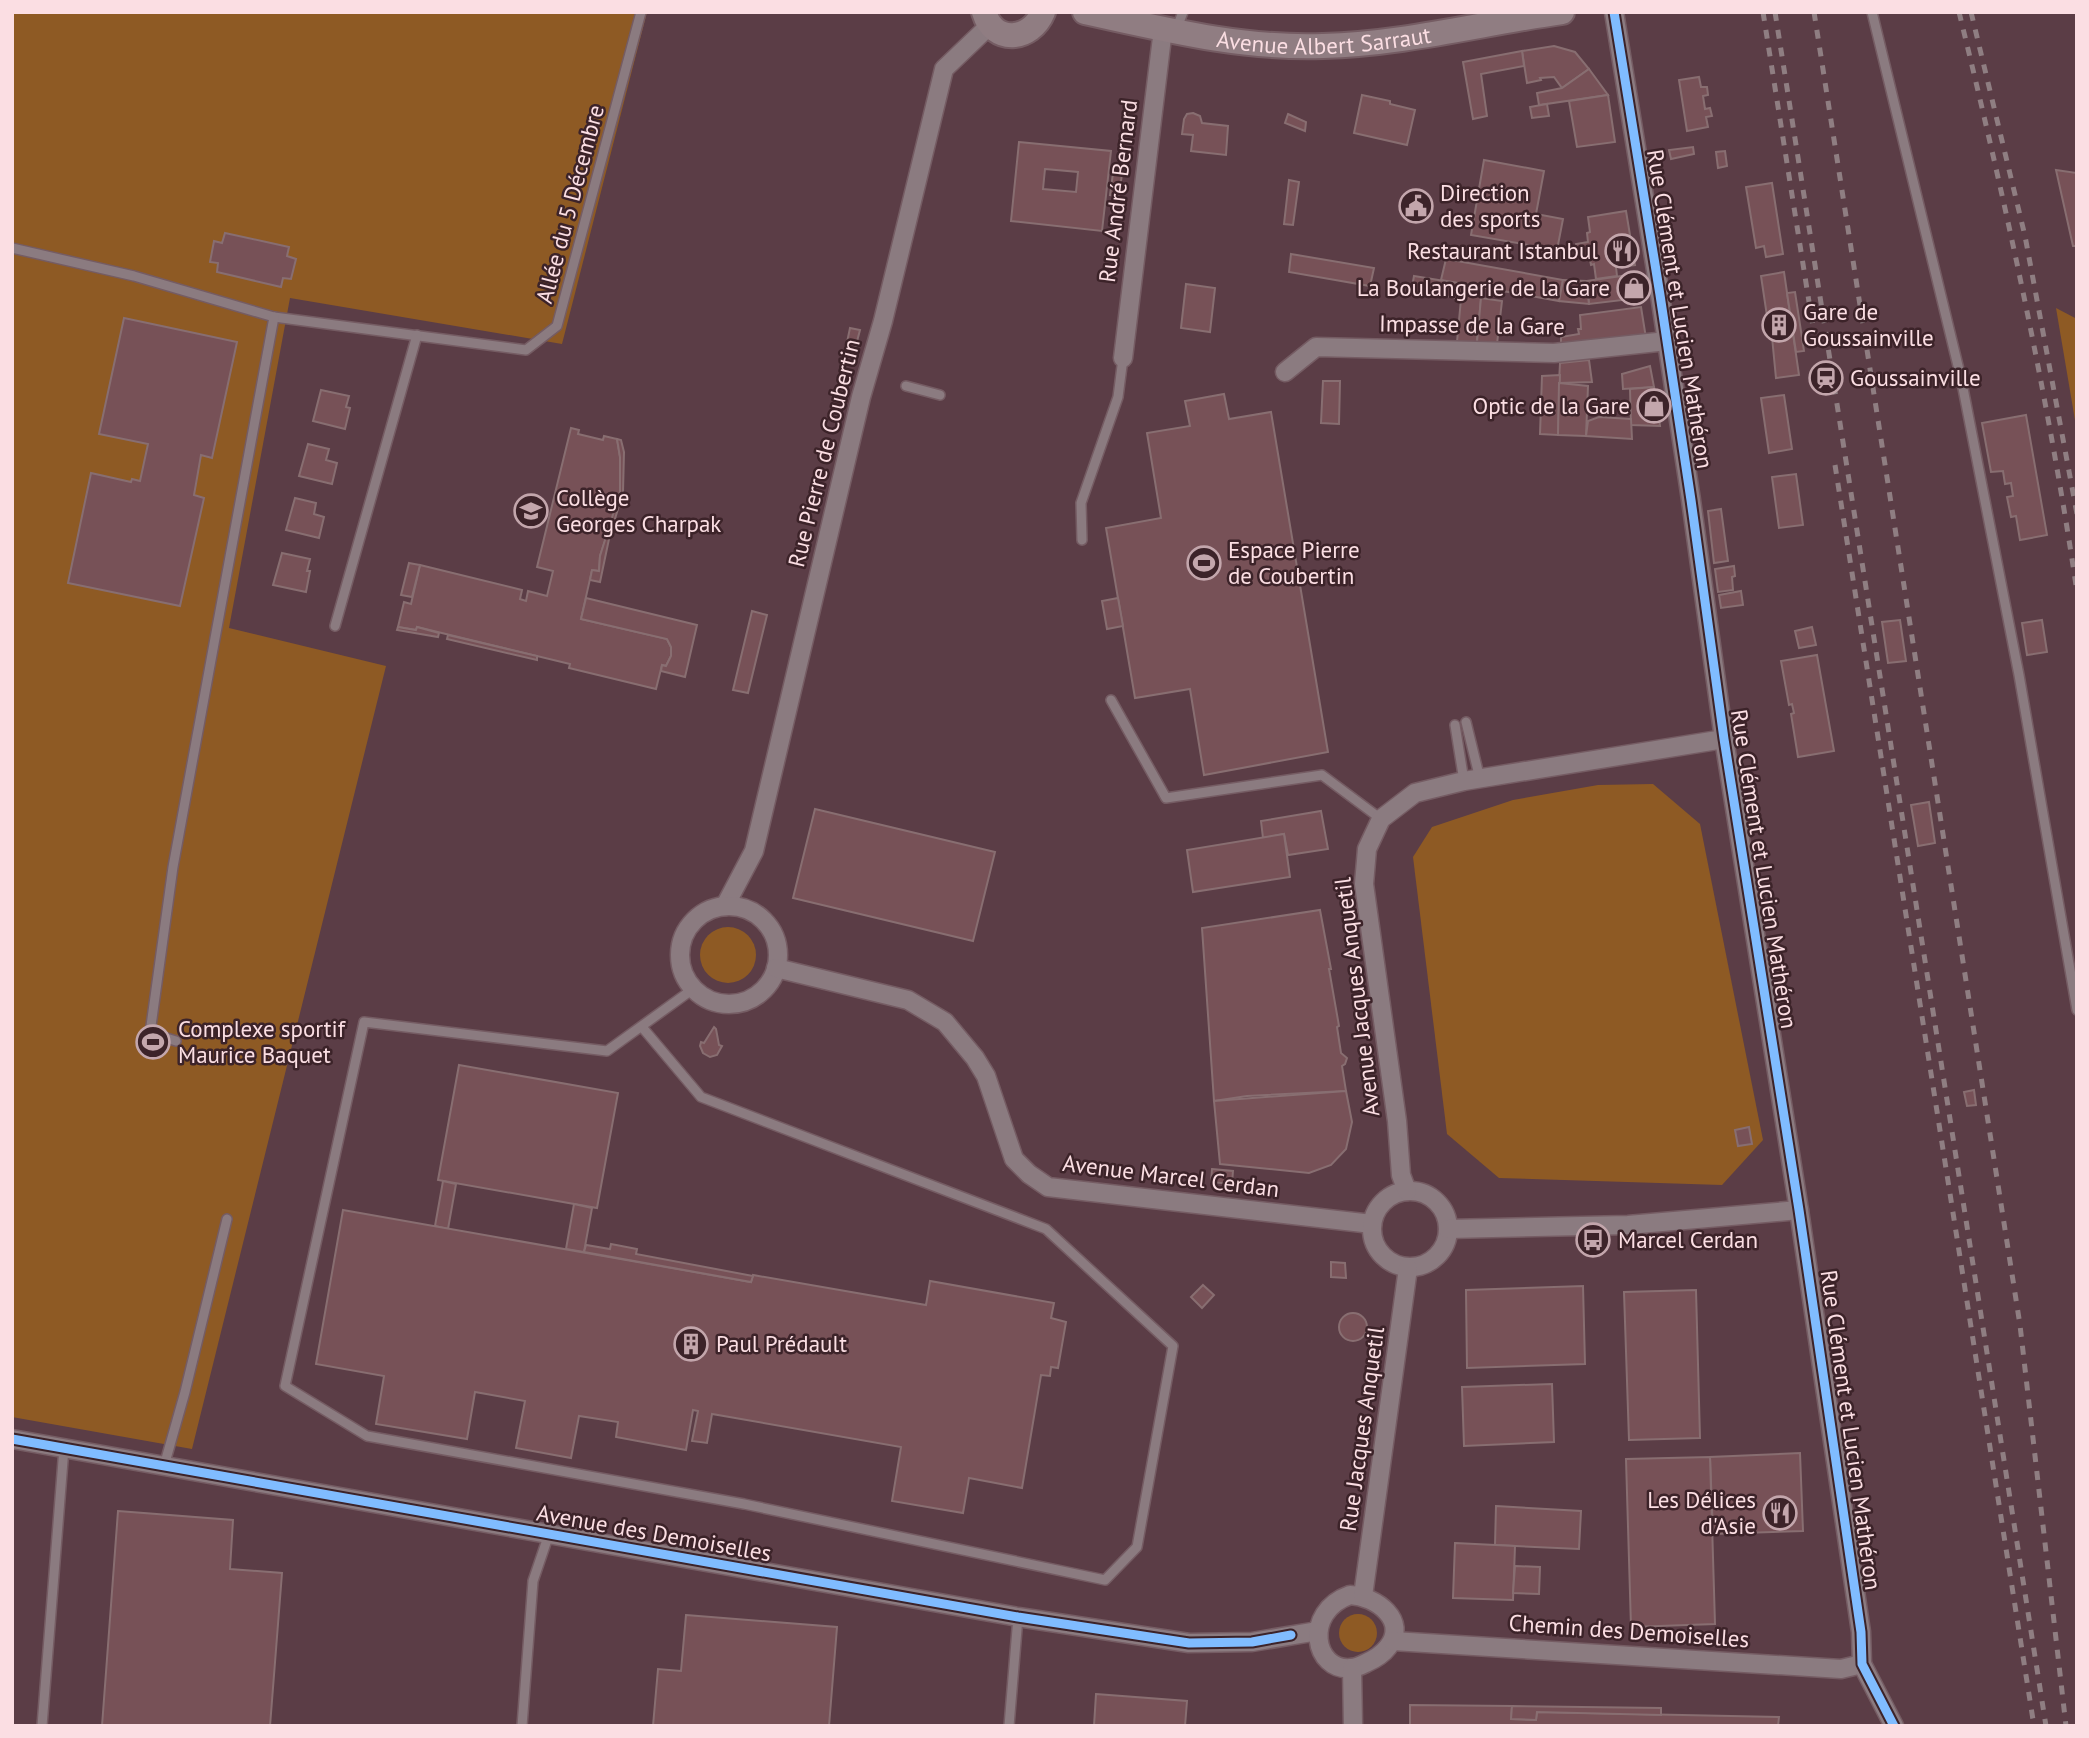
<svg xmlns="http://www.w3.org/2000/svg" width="2089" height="1738" font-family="'PT Sans',sans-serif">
  <rect width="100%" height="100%" fill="#5b3d46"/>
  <!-- green -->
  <g fill="#8e5a24">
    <path d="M12 12H647L562 344 290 298 229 628 386 666 192 1449 12 1417Z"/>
    <path d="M2056 308 2077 319V432Z"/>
    <path d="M1653 784 1700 824 1763 1140 1722 1185 1499 1178 1447 1134 1413 857 1432 827 1513 800 1598 785Z"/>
    <circle cx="728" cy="955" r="28"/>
    <circle cx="1358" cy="1633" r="19"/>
  </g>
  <!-- building -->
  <g fill="#775157" stroke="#886e71" stroke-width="2" fill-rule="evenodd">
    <path d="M1554 46 1575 52 1589 69 1562 88 1554 77 1540 78 1541 80 1527 83 1522 51Z"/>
    <path d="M1522 51 1524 66 1481 74 1487 116 1473 119 1463 62Z"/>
    <path d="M1589 69 1608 95 1539 105 1537 93 1562 88Z"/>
    <path d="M1699 77 1701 87H1707L1708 95 1703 96 1705 109 1710 108 1712 116 1706 117 1708 127 1687 131 1679 80Z"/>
    <path d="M1362 95 1390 101V104L1415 110 1407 145 1354 133Z"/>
    <path d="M1608 95 1615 142 1577 147 1569 101Z"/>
    <path d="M1547 104 1549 116 1532 118 1530 107Z"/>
    <path d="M1193 113 1200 116 1202 123 1228 126 1226 155 1191 151 1193 135 1182 134 1184 119 1187 114Z"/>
    <path d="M1288 114 1306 122 1305 131 1285 123Z"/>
    <path d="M1019 142 1111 151 1102 231 1011 221ZM1045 169 1078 172 1076 192 1043 189Z"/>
    <path d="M1693 147 1694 154 1671 159 1669 150Z"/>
    <path d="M1725 151 1727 166 1718 168 1716 152Z"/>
    <path d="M1484 160 1544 171 1536 214 1563 219 1557 250 1471 235Z"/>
    <path d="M2056 170 2077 173V246H2073Z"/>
    <path d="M1113 173 1122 174 1119 196 1110 195Z"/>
    <path d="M1289 180 1299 182 1293 225 1284 224Z"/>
    <path d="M1772 183 1783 254 1766 257 1764 246 1756 248 1746 187Z"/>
    <path d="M1626 211 1635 265 1616 267 1617 276 1596 279 1594 264 1591 265 1589 255 1578 257 1576 244 1588 242 1587 233 1590 232 1588 217Z"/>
    <path d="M225 233 289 247 287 256 296 259 291 279 283 278 281 287 217 272 218 263 210 262 214 241 222 243Z"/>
    <path d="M1291 254 1374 268 1370 286 1289 272Z"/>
    <path d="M1446 259 1563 280 1559 301 1441 280Z"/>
    <path d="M1784 272 1799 375 1776 378 1772 337 1769 338 1767 334 1765 320 1767 316 1761 276Z"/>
    <path d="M1636 274 1640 298 1589 304 1586 281Z"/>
    <path d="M1414 276 1482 287 1477 342H1457L1461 299 1433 293 1432 296 1411 293Z"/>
    <path d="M1563 280 1586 281 1589 304 1559 301Z"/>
    <path d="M1186 284 1215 288 1210 332 1181 328Z"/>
    <path d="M1795 292 1804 351 1796 352 1787 293Z"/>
    <path d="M1481 298 1502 301 1497 344 1477 342Z"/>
    <path d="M1641 307 1646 338 1561 346V337L1579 334 1578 329H1581L1580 315Z"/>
    <path d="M124 318 237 342 212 458 201 455 194 495 204 498 180 606 68 583 91 473 131 482 132 479 140 481 148 444 99 434Z"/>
    <path d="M850 328 860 330 855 349 846 347Z"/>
    <path d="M1589 360 1592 382 1559 383 1560 363Z"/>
    <path d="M1650 366 1654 387 1623 389 1622 374Z"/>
    <path d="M1560 375 1558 435 1540 434 1542 376Z"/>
    <path d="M1323 381H1340L1339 424 1321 423Z"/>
    <path d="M1559 383 1588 386 1586 436 1558 435Z"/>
    <path d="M1654 387 1660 426 1631 425 1630 389Z"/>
    <path d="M321 390 349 396 346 407 350 408 345 429 313 421Z"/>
    <path d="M1224 394 1229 419 1271 412 1328 752 1204 775 1190 689 1135 698 1106 528 1161 518 1147 433 1190 426 1185 401Z"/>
    <path d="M1784 395 1792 449 1769 453 1761 398Z"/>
    <path d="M2026 415 2047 535 2020 540 2016 516 2011 517 2007 497 2013 496 2011 483 2005 484 2003 471 1991 472 1982 423Z"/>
    <path d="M1599 417 1631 419 1632 439 1586 436 1588 421Z"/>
    <path d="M571 428 579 430 578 434 603 440 604 436 617 439 620 457V492L615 511 600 556 599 571 592 570 581 619 667 639 671 647V656L666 666 662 665 656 689 569 668 570 664 417 627 416 630 398 627 404 602 411 604 420 565 522 590 520 599 526 601 528 591 547 596 553 571 537 567Z"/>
    <path d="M617 439 621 440 624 452 623 492 609 539 600 582 590 580 592 570 599 571 600 556 620 492V457Z"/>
    <path d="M308 444 329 449 326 460 337 463 332 484 299 476Z"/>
    <path d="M1796 474 1803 525 1779 528 1772 477Z"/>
    <path d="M295 498 316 503 314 514 324 517 319 538 286 530Z"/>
    <path d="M1721 509 1728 561 1714 563 1708 511Z"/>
    <path d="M282 553 310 559 307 571H310L306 592 273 585Z"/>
    <path d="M409 563 420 565 412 597 401 595Z"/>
    <path d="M1734 566 1735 576 1732 577 1733 590 1718 592 1715 569Z"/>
    <path d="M1741 591 1743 605 1721 608 1719 595Z"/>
    <path d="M586 598 697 625 685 677 661 671 662 665 666 666 671 656V647L667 639 581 619Z"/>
    <path d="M1118 598 1123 626 1107 629 1102 601Z"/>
    <path d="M752 611 767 615 748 693 733 690Z"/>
    <path d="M1900 620 1906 661 1888 663 1882 622Z"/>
    <path d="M2042 620 2047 652 2027 655 2022 623Z"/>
    <path d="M398 627 416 630 417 627 439 633 438 637 397 630Z"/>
    <path d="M1812 627 1816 645 1799 648 1795 631Z"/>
    <path d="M448 635 537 656V660L447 639Z"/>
    <path d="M1817 655 1834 751 1798 757 1791 714 1794 713 1792 704 1789 705 1781 661Z"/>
    <path d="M1929 802 1935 843 1918 846 1911 805Z"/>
    <path d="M815 809 995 852 973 941 793 898Z"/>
    <path d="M1321 811 1328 849 1288 855 1284 834 1263 838 1261 821Z"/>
    <path d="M1284 834 1290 877 1193 892 1187 850Z"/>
    <path d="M1320 910 1331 969H1329L1339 1026 1337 1027 1341 1053 1347 1058 1345 1064 1342 1066 1346 1091 1247 1096 1214 1101 1202 928Z"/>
    <path d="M714 1027 716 1029 719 1045 722 1046 717 1055 710 1057 703 1053 700 1046 701 1042 704 1043Z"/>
    <path d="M459 1065 618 1093 597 1208 438 1180Z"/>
    <path d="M1974 1090 1976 1105 1967 1106 1964 1092Z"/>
    <path d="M1346 1091 1352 1122 1346 1149 1331 1165 1309 1173 1220 1164 1214 1101Z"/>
    <path d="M1749 1127 1752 1144 1738 1146 1735 1130Z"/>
    <path d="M1212 1169 1233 1171 1232 1184 1211 1182Z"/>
    <path d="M443 1181 456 1184 448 1229 435 1226Z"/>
    <path d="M574 1204 592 1208 584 1252 566 1249Z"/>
    <path d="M343 1210 751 1282 753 1275 926 1305 930 1281 1054 1303 1051 1318 1066 1322 1058 1368 1051 1367 1050 1376 1041 1375 1022 1488 969 1478 963 1513 892 1501 901 1447 712 1414 707 1443 692 1441 698 1411 693 1410 686 1450 616 1437 618 1422 579 1416 571 1458 516 1448 525 1401 475 1392 467 1439 376 1424 384 1376 316 1364Z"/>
    <path d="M611 1244 637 1249 636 1254 753 1276 751 1282 584 1252 586 1245 610 1249Z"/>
    <path d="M1331 1262 1345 1263 1346 1278 1331 1277Z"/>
    <path d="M1203 1285 1214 1295 1202 1308 1191 1297Z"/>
    <path d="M1583 1286 1585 1364 1467 1368 1466 1290Z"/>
    <path d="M1696 1290 1700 1438 1629 1440 1624 1292Z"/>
    <circle cx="1353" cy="1327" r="14"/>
    <path d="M1552 1384 1554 1442 1464 1446 1462 1387Z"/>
    <path d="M1800 1453 1803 1531 1713 1534 1710 1457Z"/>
    <path d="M1710 1457 1715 1624 1631 1627 1626 1459Z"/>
    <path d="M1496 1506 1581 1511 1579 1549 1495 1545Z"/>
    <path d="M118 1511 233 1520 230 1569 282 1573 270 1726H102Z"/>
    <path d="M1455 1543 1515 1546 1513 1600 1453 1598Z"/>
    <path d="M1515 1566 1540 1567 1539 1594 1513 1593Z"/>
    <path d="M686 1615 837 1627 829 1726H653L658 1669 681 1671Z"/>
    <path d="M1096 1694 1187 1701 1185 1726H1094Z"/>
    <path d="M1410 1705 1512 1706 1511 1719 1536 1720 1537 1712 1779 1717 1778 1726H1410Z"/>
    <path d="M1512 1706 1661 1708V1715L1537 1712 1536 1720 1511 1719Z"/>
  </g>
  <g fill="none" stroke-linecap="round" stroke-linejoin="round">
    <defs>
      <g id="lane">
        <path d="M1872 12 1961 378 2019 675 2077 1010"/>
        <path d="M1176 30 1183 12"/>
        <path d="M12 248 134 276 274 317 526 350 557 326 641 12"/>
        <path d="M906 386 940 395"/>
        <path d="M1082 540 1081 503 1118 397 1123 358"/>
        <path d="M335 626 417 335"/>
        <path d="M1111 700 1166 798 1322 775 1381 819"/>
        <path d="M1466 722 1480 779"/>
        <path d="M1455 725 1464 781"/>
        <path d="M642 1027 701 1097 1046 1229 1173 1346 1137 1547 1105 1580 744 1504 367 1436 285 1386 364 1022 607 1051 693 989"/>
        <path d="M176 1041 150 1033 173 867 274 317"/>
        <path d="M164 1466 185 1392 227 1219"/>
        <path d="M42 1726 64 1448"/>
        <path d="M522 1726 533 1581 549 1534"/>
        <path d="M1009 1726 1018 1617"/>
      </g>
      <g id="street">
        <path d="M1614 12 1660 295 1691 500 1724 739 1799 1210 1861 1632 1862 1664 1894 1726"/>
        <path d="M1123 358 1163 29"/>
        <path d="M1285 372 1316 347 1554 353 1667 341"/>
        <path d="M725 906 754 851 861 397 883 321 944 69 990 25"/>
        <circle cx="729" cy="955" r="49"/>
        <path d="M776 968 908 1000 945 1022 975 1058 986 1076 1014 1159 1029 1174 1048 1187 1372 1224"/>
        <circle cx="1410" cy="1229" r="38"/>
        <path d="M1407 1191 1401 1175 1397 1121 1364 884 1367 849 1381 819 1415 793 1464 781 1724 739"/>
        <path d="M1448 1229 1628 1225 1799 1210"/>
        <path d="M12 1439 1018 1617 1189 1643 1252 1642 1318 1631"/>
        <path d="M1350 1595C1376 1596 1409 1621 1388 1647 1382 1655 1375 1659 1366 1663 1362 1665 1356 1668 1351 1668 1314 1672 1302 1612 1350 1595Z"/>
        <path d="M1363 1596 1408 1268"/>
        <path d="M1393 1641 1841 1669 1862 1664"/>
        <path d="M1352 1668 1353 1726"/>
      </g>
      <g id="secondary">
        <path d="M984 12C994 45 1031 41 1043 12"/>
        <path id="s1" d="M1085 12C1163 29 1242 49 1323 46 1404 44 1483 23 1562 12"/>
      </g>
    </defs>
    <!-- lane casing -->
    <use href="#lane" stroke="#755c63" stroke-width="12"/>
    <!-- street casing -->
    <use href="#street" stroke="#755c63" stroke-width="21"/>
    <!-- secondary casing -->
    <use href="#secondary" stroke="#755c63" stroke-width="28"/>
    <!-- lane -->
    <use href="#lane" stroke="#8b7b80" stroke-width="9"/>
    <!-- street -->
    <use href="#street" stroke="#8b7b80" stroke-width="18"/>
    <!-- secondary -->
    <use href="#secondary" stroke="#907d82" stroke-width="24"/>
    <!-- rail -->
    <g stroke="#8f7e82" stroke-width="5" stroke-dasharray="9 9" stroke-linecap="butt">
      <path d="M1763 12 1813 327"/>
      <path d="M1775 12 2046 1726"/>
      <path d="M1814 12 2020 1325 2066 1726"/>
      <path d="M1959 12C2006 204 2048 396 2077 592"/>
      <path d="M1971 12 2025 236 2077 514"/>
      <path d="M1835 465 2034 1726"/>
    </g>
    <defs>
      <g id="cycleway">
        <path d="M1614 12 1660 295 1691 500 1724 739 1799 1210 1861 1632 1862 1664 1894 1726"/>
        <path d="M12 1439 1018 1617 1189 1643 1252 1642 1291 1635"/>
      </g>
    </defs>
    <!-- cycleway casing -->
    <use href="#cycleway" stroke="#3c2329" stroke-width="13"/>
    <!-- cycleway -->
    <use href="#cycleway" stroke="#80bcff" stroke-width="9"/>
  </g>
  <!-- icons -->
  <defs>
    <symbol id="civic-ring" viewBox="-11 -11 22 22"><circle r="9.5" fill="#3c2329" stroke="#c3a6ac" stroke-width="1.5"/><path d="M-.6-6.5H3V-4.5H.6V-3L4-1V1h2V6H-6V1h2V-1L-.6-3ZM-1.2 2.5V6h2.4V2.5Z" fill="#c3a6ac"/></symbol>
    <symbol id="restaurant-ring" viewBox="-11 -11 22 22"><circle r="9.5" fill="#3c2329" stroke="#c3a6ac" stroke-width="1.5"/><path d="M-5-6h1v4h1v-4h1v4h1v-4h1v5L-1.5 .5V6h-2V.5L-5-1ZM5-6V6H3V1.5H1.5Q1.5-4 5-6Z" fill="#c3a6ac"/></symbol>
    <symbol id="shop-ring" viewBox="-11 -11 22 22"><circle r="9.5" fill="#3c2329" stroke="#c3a6ac" stroke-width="1.5"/><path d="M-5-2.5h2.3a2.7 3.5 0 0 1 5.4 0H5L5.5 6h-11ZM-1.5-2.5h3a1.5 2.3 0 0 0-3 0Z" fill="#c3a6ac"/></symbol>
    <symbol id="building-ring" viewBox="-11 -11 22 22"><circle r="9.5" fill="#3c2329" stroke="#c3a6ac" stroke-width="1.5"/><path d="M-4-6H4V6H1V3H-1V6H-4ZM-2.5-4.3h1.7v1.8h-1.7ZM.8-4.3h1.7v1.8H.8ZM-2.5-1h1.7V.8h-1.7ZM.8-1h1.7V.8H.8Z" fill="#c3a6ac"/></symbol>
    <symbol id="station-ring" viewBox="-11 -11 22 22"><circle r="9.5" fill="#3c2329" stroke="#c3a6ac" stroke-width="1.5"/><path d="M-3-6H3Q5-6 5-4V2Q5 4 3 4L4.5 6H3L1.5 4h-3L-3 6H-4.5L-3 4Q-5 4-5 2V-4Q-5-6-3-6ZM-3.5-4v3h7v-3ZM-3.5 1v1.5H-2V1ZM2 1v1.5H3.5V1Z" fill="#c3a6ac"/></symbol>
    <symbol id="school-ring" viewBox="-11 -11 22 22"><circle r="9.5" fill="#3c2329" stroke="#c3a6ac" stroke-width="1.5"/><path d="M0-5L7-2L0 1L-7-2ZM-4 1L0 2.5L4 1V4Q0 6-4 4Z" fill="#c3a6ac"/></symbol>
    <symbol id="stadium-ring" viewBox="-11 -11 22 22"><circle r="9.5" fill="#3c2329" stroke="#c3a6ac" stroke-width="1.5"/><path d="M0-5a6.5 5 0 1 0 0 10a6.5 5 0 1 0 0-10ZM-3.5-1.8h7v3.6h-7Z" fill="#c3a6ac"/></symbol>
    <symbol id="bus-ring" viewBox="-11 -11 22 22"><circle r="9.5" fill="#3c2329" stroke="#c3a6ac" stroke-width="1.5"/><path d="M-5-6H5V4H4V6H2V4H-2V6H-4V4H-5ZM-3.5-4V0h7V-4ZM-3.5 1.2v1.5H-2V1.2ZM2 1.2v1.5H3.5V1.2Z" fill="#c3a6ac"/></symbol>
  </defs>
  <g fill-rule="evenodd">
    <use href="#civic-ring" x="1397" y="187" width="38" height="38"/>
    <use href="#restaurant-ring" x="1603" y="232" width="38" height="38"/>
    <use href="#shop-ring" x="1615" y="269" width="38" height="38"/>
    <use href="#building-ring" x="1760" y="306" width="38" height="38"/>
    <use href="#station-ring" x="1807" y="359" width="38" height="38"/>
    <use href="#shop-ring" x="1635" y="387" width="38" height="38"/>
    <use href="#school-ring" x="512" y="492" width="38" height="38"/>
    <use href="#stadium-ring" x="1185" y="544" width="38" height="38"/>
    <use href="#stadium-ring" x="134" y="1023" width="38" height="38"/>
    <use href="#bus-ring" x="1574" y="1221" width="38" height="38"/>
    <use href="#building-ring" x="672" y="1325" width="38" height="38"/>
    <use href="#restaurant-ring" x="1761" y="1494" width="38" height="38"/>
  </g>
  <g text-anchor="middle" stroke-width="5" stroke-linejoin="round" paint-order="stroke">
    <!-- street labels -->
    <g font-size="23" fill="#fbdee3" stroke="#3c2329">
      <text dy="8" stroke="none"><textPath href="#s1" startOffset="242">Avenue Albert Sarraut</textPath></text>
      <text transform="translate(1118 191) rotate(-83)" y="8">Rue André Bernard</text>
      <text transform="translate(570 204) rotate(-75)" y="8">Allée du 5 Décembre</text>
      <text transform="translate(1680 309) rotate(81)" y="8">Rue Clément et Lucien Mathéron</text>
      <text transform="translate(1472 325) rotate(1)" y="8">Impasse de la Gare</text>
      <text transform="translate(824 453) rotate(-76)" y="8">Rue Pierre de Coubertin</text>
      <text transform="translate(1764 869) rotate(81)" y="8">Rue Clément et Lucien Mathéron</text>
      <text transform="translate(1357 997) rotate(-97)" y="8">Avenue Jacques Anquetil</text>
      <text transform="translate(1171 1176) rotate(7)" y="8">Avenue Marcel Cerdan</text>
      <text transform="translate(1362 1429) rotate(-82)" y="8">Rue Jacques Anquetil</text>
      <text transform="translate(1851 1430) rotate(82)" y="8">Rue Clément et Lucien Mathéron</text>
      <text transform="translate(654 1533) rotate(10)" y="8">Avenue des Demoiselles</text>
      <text transform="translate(1629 1631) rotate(4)" y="8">Chemin des Demoiselles</text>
    </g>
    <!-- poi labels -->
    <g font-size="23" fill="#fbdee3" stroke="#3c2329" text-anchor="start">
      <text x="1440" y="201">Direction<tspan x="1440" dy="26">des sports</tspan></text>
      <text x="1598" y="259" text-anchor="end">Restaurant Istanbul</text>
      <text x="1610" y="296" text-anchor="end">La Boulangerie de la Gare</text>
      <text x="1803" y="320">Gare de<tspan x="1803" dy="26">Goussainville</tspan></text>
      <text x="1850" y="386">Goussainville</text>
      <text x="1630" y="414" text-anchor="end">Optic de la Gare</text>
      <text x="556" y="506">Collège<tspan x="556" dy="26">Georges Charpak</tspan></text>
      <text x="1228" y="558">Espace Pierre<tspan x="1228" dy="26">de Coubertin</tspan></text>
      <text x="178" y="1037">Complexe sportif<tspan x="178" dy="26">Maurice Baquet</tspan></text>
      <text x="1618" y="1248">Marcel Cerdan</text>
      <text x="716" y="1352">Paul Prédault</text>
      <text x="1756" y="1508" text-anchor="end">Les Délices<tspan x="1756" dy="26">d'Asie</tspan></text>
    </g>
  </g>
  <!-- border -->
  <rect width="2089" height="1738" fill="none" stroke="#fbdee3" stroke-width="28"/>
</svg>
